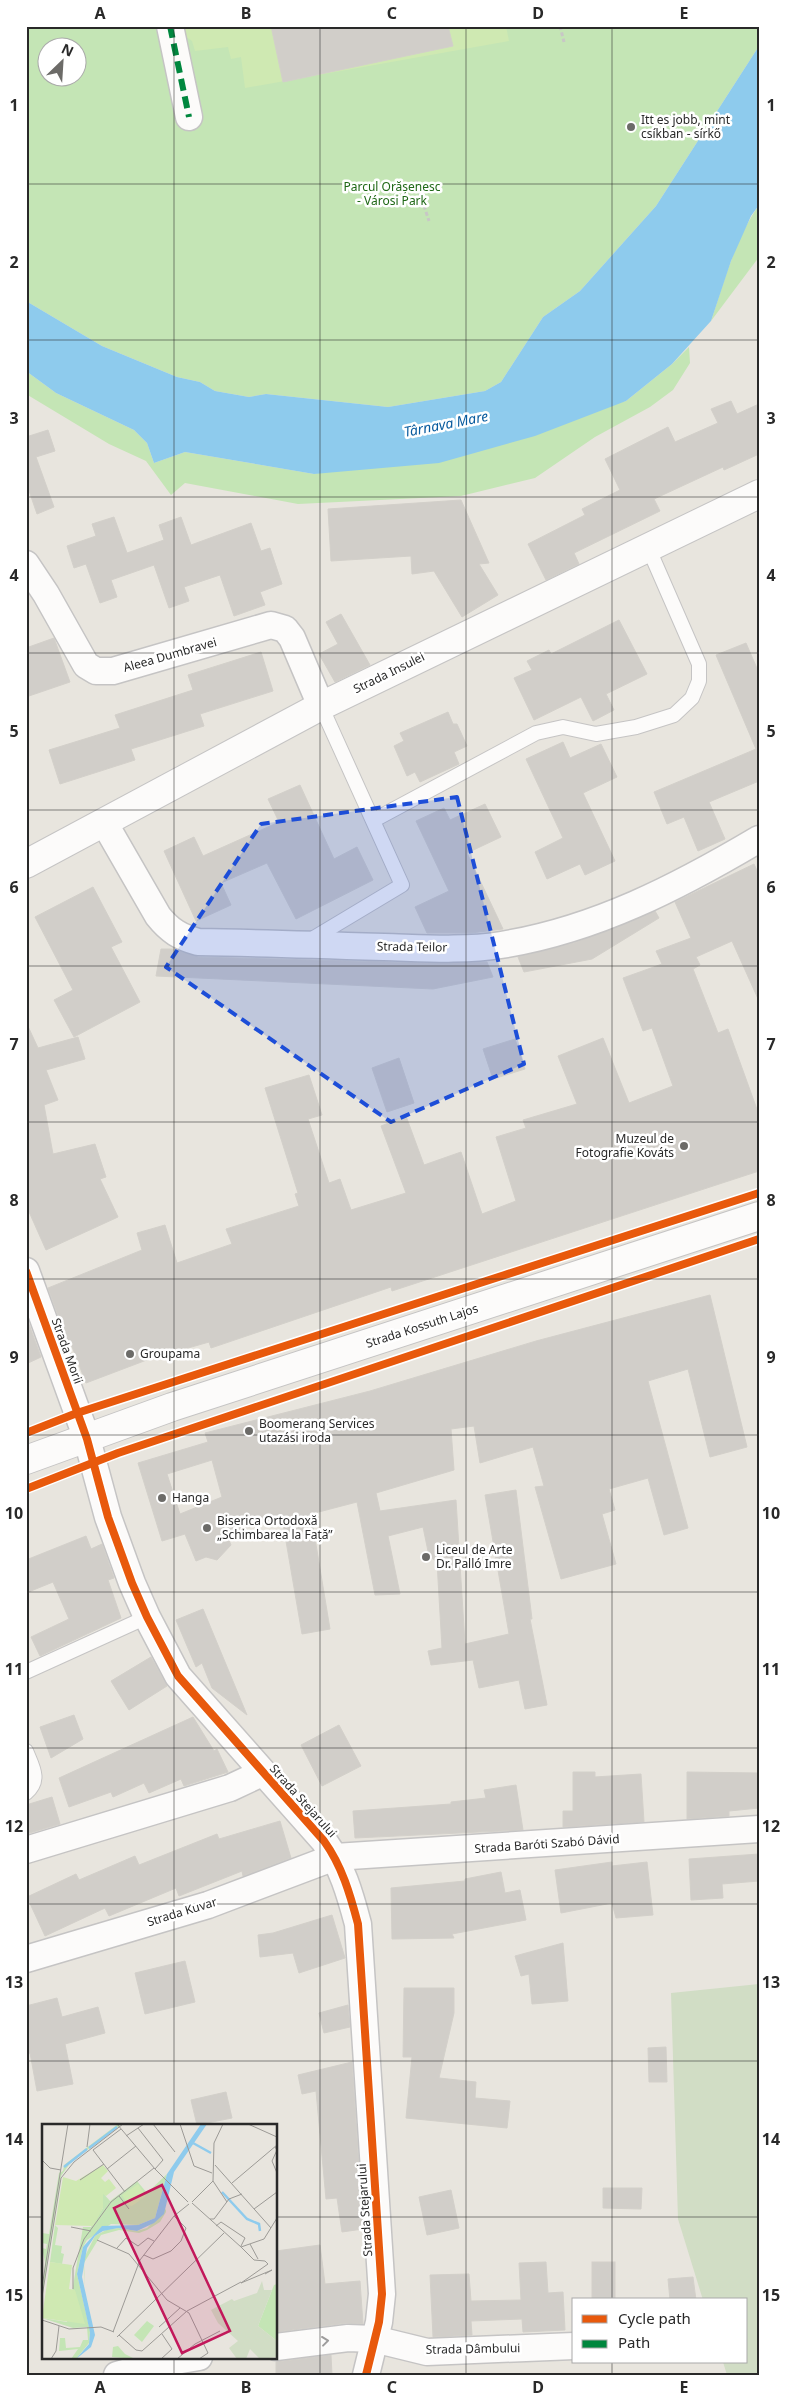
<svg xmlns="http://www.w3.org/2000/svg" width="785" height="2401" font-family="'Noto Sans',sans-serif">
  <rect width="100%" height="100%" fill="#e8e5de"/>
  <!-- green -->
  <g fill="#c4e5b5" fill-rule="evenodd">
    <path d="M26 26H759V46L656 206 580 291 543 317 501 382 485 391 388 407 266 394 249 397 215 391 200 382 177 377 102 346 26 301ZM48 48H78V78H48Z"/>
    <path d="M759 205V257L711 321C724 282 735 239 759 205Z"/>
    <path d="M689 347 690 363 673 390 650 407 595 437 535 478 461 496 298 504 185 483 171 495 146 461 109 444 26 394V371L56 393 134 430 147 443 154 463 185 452 314 474 626 401 672 364Z"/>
  </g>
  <!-- cemetery -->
  <path fill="#d1ddc5" d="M759 1984V2375H727L723 2362H746V2300H703L678 2219 671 1993Z"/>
  <!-- pitch -->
  <path fill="#cfe9b2" d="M184 26H506L509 41 245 88 241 57 231 59 228 47 195 51 192 41 185 36Z"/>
  <!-- water -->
  <path fill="#8ecbed" d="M759 46V205L751 216 731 261 711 321 672 364 626 401 535 436 439 463 314 474 185 452 154 463 147 443 134 430 56 393 26 371V301L102 346 177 377 200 382 215 391 249 397 266 394 388 407 485 391 501 382 543 317 580 291 656 206Z"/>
  <!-- building -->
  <g fill="#d1cec9" stroke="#d3d0ca" fill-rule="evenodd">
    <path d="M271 26H448L453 46 283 82Z"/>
    <path d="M731 401 737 414 759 404V454L724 470 723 467 654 499 660 511 574 553 579 564 546 580 528 544 585 515 582 509 620 490 605 459 668 427 675 442 718 423 711 409Z"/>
    <path d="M48 430 55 451 36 457 54 507 37 514 26 482V437Z"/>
    <path d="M461 500 489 563 479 564 498 595 462 617 434 571 412 574 411 556 331 561 328 509Z"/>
    <path d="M114 517 127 553 164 540 159 525 181 517 191 545 251 523 261 551 270 548 282 584 260 592 265 605 234 616 220 575 184 587 189 601 169 608 154 565 111 580 117 597 100 603 86 564 74 568 67 546 96 536 92 524Z"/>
    <path d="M341 614 370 665 335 682 319 654 338 644 326 622Z"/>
    <path d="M619 620 647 674 606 694 614 710 593 721 581 697 534 720 514 678 532 670 527 661 549 650 551 654Z"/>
    <path d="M54 638 70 682 26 697V648Z"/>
    <path d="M746 643 759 673V781L709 802 725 839 698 851 684 817 667 824 654 792 756 749 716 655Z"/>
    <path d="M261 652 273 691 200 714 204 726 131 749 135 760 60 784 49 750 120 728 115 715 193 690 188 675Z"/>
    <path d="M448 712 453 724H457L467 746 454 752 459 764 420 782 415 772 407 776 394 746 404 741 400 733Z"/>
    <path d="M563 742 570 758 601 744 617 777 583 793 615 861 585 875 580 864 547 879 535 852 563 838 526 759Z"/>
    <path d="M300 785 334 859 357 847 373 880 296 919 267 863 221 883 231 905 196 921 164 851 194 837 203 856 279 822 268 799Z"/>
    <path d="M485 804 501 837 467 853 503 929 471 933H427L415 907 449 891 416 821 444 808 450 820Z"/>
    <path d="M754 864 759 875V1001L732 941 696 957 700 965 693 969 718 1033 728 1029 759 1115V1171L392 1291 391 1287 211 1348 209 1342 174 1352 173 1350 86 1383 71 1344 69 1345 48 1288 142 1250 137 1233 165 1225 177 1263 232 1244 226 1229 299 1206 295 1194 298 1193 265 1088 309 1075 322 1115 308 1119 329 1183 340 1179 351 1210 406 1193 381 1126 406 1116 424 1165 461 1152 482 1214 516 1201 496 1137 526 1128 523 1120 577 1104 558 1056 603 1038 629 1103 673 1086 652 1028 643 1031 623 978 662 964 656 951 691 938 675 902Z"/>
    <path d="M93 887 122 942 111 947 140 1002 74 1037 54 1000 73 990 35 917Z"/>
    <path d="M655 911 659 918 592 959 524 972 518 957 574 943Z"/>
    <path d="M161 949H174L198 957 428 963 487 962 493 977 433 989 156 976Z"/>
    <path d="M26 1022 38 1048 78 1037 85 1059 46 1070 58 1100 44 1105 53 1154 95 1144 106 1177 100 1179 118 1217 46 1250 26 1205Z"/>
    <path d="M515 1039 525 1069 493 1079 483 1049Z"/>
    <path d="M399 1058 414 1103 387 1112 372 1068Z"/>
    <path d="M710 1295 747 1447 710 1457 688 1369 648 1381 688 1528 664 1535 648 1478 609 1489 615 1510 602 1514 616 1564 561 1579 535 1487 544 1486 533 1447 480 1463 474 1426 451 1429 454 1470 376 1493 380 1511 456 1500 465 1644 509 1634 485 1495 516 1490 532 1619H530L547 1705 525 1709 519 1680 479 1688 473 1660 431 1665 428 1651 442 1648 437 1562 429 1556 423 1527 388 1536 400 1594 375 1595 357 1502 311 1514 330 1629 302 1634 282 1518 226 1533 231 1545 217 1560 206 1557 196 1561 185 1534 162 1541 138 1463 208 1442 205 1433 370 1391 536 1341ZM212 1460 222 1497 180 1514 167 1474Z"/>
    <path d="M26 1316 41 1357 26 1364Z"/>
    <path d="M86 1536 91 1549 102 1544 114 1578 108 1580 121 1618 40 1656 31 1637 69 1619 53 1582 26 1593V1560Z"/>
    <path d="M203 1609 247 1715 212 1688 202 1663 196 1667 176 1620Z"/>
    <path d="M151 1657 167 1686 129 1710 111 1681Z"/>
    <path d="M74 1715 83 1739 51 1758 40 1727Z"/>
    <path d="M193 1717 214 1751 217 1749 228 1772 184 1786 181 1779 149 1793 144 1783 113 1797 111 1792 69 1807 59 1778Z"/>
    <path d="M339 1725 361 1766 322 1786 301 1745Z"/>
    <path d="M573 1772H595V1777L641 1774 644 1822 563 1827V1811H573Z"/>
    <path d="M687 1772 759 1773V1808L729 1811V1816L687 1819Z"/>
    <path d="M516 1785 523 1830 355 1838 353 1811 451 1804V1802L486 1798 484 1790Z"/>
    <path d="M52 1797 60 1824 26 1834V1805Z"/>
    <path d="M280 1821 291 1858 243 1876 242 1871 179 1896 176 1888 109 1916 105 1908 45 1936 27 1897 76 1874 79 1880 135 1856 139 1865 217 1834 219 1839Z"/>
    <path d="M759 1854V1881L722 1884 723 1898 691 1900 689 1859Z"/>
    <path d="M612 1862V1866L647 1862 653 1915 616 1918 612 1903 561 1913 555 1870Z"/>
    <path d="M501 1872 505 1893 520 1890 526 1920 452 1934 454 1938 392 1939 391 1888 465 1881V1879Z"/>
    <path d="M332 1915 345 1958 299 1973 293 1953 260 1957 258 1935 273 1933Z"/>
    <path d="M563 1943 568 2001 532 2004 529 1974 521 1976 515 1956Z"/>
    <path d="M185 1961 195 2002 145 2014 135 1973Z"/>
    <path d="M404 1988H454V2013L439 2078 476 2082 475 2098 510 2101 507 2128 406 2118 412 2057H403Z"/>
    <path d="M57 1998 62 2017 98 2007 105 2033 65 2044 73 2084 37 2091 30 2053 26 2054V2006Z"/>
    <path d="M348 2005 350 2027 324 2033 319 2013Z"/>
    <path d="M666 2047 667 2082H649L648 2048Z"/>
    <path d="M352 2062 363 2229 342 2232 337 2198 326 2199 316 2091 302 2094 298 2075Z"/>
    <path d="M226 2092 232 2118 197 2125 191 2100Z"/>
    <path d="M603 2188H642L641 2209 603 2208Z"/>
    <path d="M451 2190 459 2228 427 2235 419 2197Z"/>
    <path d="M320 2245 325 2284 360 2281 363 2324 346 2323 276 2332V2251Z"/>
    <path d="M546 2262 548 2293 563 2292 565 2330 523 2332 522 2319 471 2321 472 2335 433 2337 430 2275 469 2274 471 2301 521 2300 519 2263Z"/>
    <rect x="592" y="2262" width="23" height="38"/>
    <path d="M693 2277 696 2300H670L668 2279Z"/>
    <path d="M331 2355 332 2375H276V2362Z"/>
  </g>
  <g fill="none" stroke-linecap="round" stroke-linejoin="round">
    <defs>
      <g id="service">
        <path d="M374 820 536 733 563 727 596 734 636 727 674 715 692 698 699 681V664L648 547"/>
        <path d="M307 942 402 885 321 706"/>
        <path d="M26 1672 147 1617"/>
        <path d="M26 1751C33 1768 41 1780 26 1793"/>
      </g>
      <g id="minor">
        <path d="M170 26 189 117"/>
        <path d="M26 564 46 594 86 665 96 671H113L271 625 285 629 292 638 321 706"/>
        <path d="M105 824 158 916C170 931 180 937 198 942 260 943 322 945 384 947 423 948 463 951 501 945 595 930 678 887 759 839"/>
        <path d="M26 1271 87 1439 108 1517 132 1583 147 1617 178 1676 324 1841C342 1866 350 1894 358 1924L382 2294 379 2322 366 2375"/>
        <path d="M26 1850 230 1788 262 1773"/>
        <path d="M26 1959 208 1905 335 1857 759 1829"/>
        <path d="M276 2347 348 2338 374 2339 427 2352 574 2346"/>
        <path d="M117 2375 152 2365 199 2357"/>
      </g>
      <g id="secondary">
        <path d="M26 864 321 706 759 494"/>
        <path d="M26 1460 172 1407 759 1216"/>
      </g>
    </defs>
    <!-- service casing -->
    <use href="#service" stroke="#c5c4c4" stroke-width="16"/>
    <!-- minor casing -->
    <use href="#minor" stroke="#c5c4c4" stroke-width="29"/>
    <!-- secondary casing -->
    <use href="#secondary" stroke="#c5c4c4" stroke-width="30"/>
    <!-- path -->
    <g stroke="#c8c7c6" stroke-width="3" stroke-dasharray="4 2.5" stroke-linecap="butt">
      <path d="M560 26 564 42"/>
      <path d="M416 181 429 221"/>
    </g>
    <!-- service -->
    <use href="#service" stroke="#fcfbfa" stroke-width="14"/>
    <!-- minor -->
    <use href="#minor" stroke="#fcfbfa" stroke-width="26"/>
    <!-- secondary -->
    <use href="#secondary" stroke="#fcfbfa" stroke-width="28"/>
    <!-- quiet -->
    <path stroke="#00873e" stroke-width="6" stroke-dasharray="12 6" stroke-linecap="butt" d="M170 26 189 117"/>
    <defs>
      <g id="cycleway">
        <path d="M26 1271 87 1439 108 1517 132 1583 147 1617 178 1676 324 1841C342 1866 350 1894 358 1924L382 2294 379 2322 366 2375"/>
        <path d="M26 1433 77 1413 759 1193"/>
        <path d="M26 1489 118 1453 759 1239"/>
      </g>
    </defs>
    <!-- cycleway casing -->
    <use href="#cycleway" stroke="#fff" stroke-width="11"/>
    <!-- cycleway -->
    <use href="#cycleway" stroke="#e8590c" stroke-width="8"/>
  </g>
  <!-- one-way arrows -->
  <defs><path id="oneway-chevron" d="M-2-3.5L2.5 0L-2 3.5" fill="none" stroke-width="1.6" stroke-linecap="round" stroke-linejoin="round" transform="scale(1.25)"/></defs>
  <use stroke="#9d9c9c" href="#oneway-chevron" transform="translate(325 2341) rotate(-7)"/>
  <!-- marked area -->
  <path fill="#1d4ed8" fill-opacity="0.2" stroke="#1d4ed8" stroke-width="4" stroke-dasharray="10 6" stroke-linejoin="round" d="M457 797 524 1064 391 1122 166 967 261 824Z"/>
  <!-- grid -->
  <path fill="none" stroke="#292929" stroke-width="1" stroke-opacity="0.55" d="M174 26V2125M320 26V2375M466 26V2375M612 26V2300M26 184H759M26 340H759M26 497H759M26 653H759M26 810H759M26 966H759M26 1122H759M26 1279H759M26 1435H759M26 1592H759M26 1748H759M26 1904H759M26 2061H759M26 2217H44M276 2217H759M174 2357V2375M612 2362V2375"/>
  <!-- markers -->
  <g fill="#6c6b68" stroke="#fff" stroke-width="2">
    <circle cx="631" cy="127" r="5"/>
    <circle cx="684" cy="1146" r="5"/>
    <circle cx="130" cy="1354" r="5"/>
    <circle cx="249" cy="1431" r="5"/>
    <circle cx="162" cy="1498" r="5"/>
    <circle cx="207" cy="1528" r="5"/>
    <circle cx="426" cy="1557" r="5"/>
  </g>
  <g text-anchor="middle" stroke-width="5" stroke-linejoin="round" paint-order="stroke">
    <!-- poi labels -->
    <g font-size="12" fill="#292929" stroke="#fff" text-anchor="start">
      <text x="641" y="124">Itt es jobb, mint<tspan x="641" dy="14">csíkban - sírkő</tspan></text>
      <text x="674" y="1143" text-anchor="end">Muzeul de<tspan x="674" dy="14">Fotografie Kováts</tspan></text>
      <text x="140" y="1358">Groupama</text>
      <text x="259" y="1428">Boomerang Services<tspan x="259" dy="14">utazási iroda</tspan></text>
      <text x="172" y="1502">Hanga</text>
      <text x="217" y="1525">Biserica Ortodoxă<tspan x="217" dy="14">„Schimbarea la Față”</tspan></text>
      <text x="436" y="1554">Liceul de Arte<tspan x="436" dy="14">Dr. Palló Imre</tspan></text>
    </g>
    <!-- park labels -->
    <g font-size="12" fill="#1f6816" stroke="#fff">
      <text x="392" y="191">Parcul Orășenesc<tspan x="392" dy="14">- Városi Park</tspan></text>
    </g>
    <!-- street labels -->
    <g font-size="12" fill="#292929" stroke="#fff">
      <text transform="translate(170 655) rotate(-16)" y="4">Aleea Dumbravei</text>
      <text transform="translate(389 673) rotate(-26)" y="4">Strada Insulei</text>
      <text transform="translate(412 947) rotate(1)" y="4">Strada Teilor</text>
      <text transform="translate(422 1326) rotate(-18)" y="4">Strada Kossuth Lajos</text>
      <text transform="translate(67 1351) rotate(70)" y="4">Strada Morii</text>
      <text transform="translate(303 1801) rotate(48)" y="4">Strada Stejarului</text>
      <text transform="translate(547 1844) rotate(-4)" y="4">Strada Baróti Szabó Dávid</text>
      <text transform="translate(182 1912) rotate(-17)" y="4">Strada Kuvar</text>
      <text transform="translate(365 2210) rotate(-94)" y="4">Strada Stejarului</text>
      <text transform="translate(473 2349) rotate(-1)" y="4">Strada Dâmbului</text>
    </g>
    <!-- water labels -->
    <g font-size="14" font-style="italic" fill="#085b9e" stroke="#fff">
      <text transform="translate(446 424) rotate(-11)" y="5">Târnava Mare</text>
    </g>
  </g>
  <!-- overview -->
  <g transform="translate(42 2124)">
    <rect width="235" height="235" fill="#e8e5de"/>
    <path d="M76 0H80L29 38 19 52 0 174 3 138 0 124 4 125 5 120 0 119V109L7 110 17 49 21 47 22 41ZM125 50 113 94 96 101 69 100 45 116 41 123 35 150 48 207 47 219 34 235H29L36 225 17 227 18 214H23L24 224 38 223 41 216H46L45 203 31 204 0 194 25 198 41 103H49L61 84V69L68 77 95 57 105 69ZM43 62 50 63 54 68 51 94 45 98 36 91 38 66ZM124 85V88L118 98 105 106 97 109 77 106 59 111 42 139 43 163 41 136 53 112 64 106 76 104 95 107 105 104ZM13 101 16 104 13 121 20 122 19 129 22 130 20 140 8 138ZM235 160V217L216 202 232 161ZM105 197 112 202 100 218 92 211ZM76 222 83 230 93 235 70 233 71 223Z" fill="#c4e5b5"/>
    <path d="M220 157 222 166H230L216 202 235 217V233L218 235 208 225 204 235H195L187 224 196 217 176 199 169 186 190 175 192 177 215 169Z" fill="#d1ddc5"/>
    <path d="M61 41 66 47 59 54 63 58 67 55 74 64 64 72 61 70V84L51 102 13 101 21 53 34 57ZM96 60 104 72 90 82 86 81 80 71ZM8 138 30 141 27 165 33 166 43 200 0 194Z" fill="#cfe9b2"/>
    <path d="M159 0H165L132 48 122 90 112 99 95 107 76 104 61 107 53 112 45 124 40 153 53 211 49 223 34 235 47 220 48 208 35 150 41 123 60 102 96 101 113 94 125 50Z" fill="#8ecbed"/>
    <path fill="none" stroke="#8ecbed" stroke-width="2.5" d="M151 19 169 29M47 24 75 3M22 43 45 25M180 68 205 95 217 100 218 107"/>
    <path fill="none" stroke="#9c9a96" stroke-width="1" d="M75 0 113 45 146 78M111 0 133 28M138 0 152 42 170 49M206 0 235 13M96 4 121 36 113 45M79 5 51 26 83 68M84 12 102 0M45 23 48 0M233 23 235 26 230 37 235 49M0 36 8 44 19 46M173 41 229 104M65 45 94 22M38 56 62 40M171 57 185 78M190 59 235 21M77 72 87 85M150 78 171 57 172 19 181 0M150 79 199 123 222 115 235 94M212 85 235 68M168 95H172L187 75 200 70M174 102 179 98 203 114 199 122M29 103 49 107M55 116 87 130 125 176 147 189 166 229 157 235M208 120 216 135M199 123 212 136 223 137M75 124 84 114 96 122 106 114 112 117M102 131 111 135 129 127 139 117 144 104 132 92M223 137 226 140 199 159 230 146 223 150M0 163 26 0M31 165V144L42 115 69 78 112 44M0 173 19 54 32 38 81 0M0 196 27 205 59 203 72 208M117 203 138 184M71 208 98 136 132 92 147 80M77 211 94 226 100 227 145 187 199 158M75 213 182 109M9 235 14 227 17 202M119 235 130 225 120 210M135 235 153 220 178 207"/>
    <path fill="#c2185b" fill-opacity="0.15" stroke="#c2185b" stroke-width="2.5" d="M120 61 188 207 140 229 72 84Z"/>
    <rect width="235" height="235" fill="none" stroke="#292929" stroke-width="2.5"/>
  </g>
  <!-- border -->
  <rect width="785" height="2401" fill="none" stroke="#ffffff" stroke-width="55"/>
  <!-- legend -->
  <rect x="572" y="2298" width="175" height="65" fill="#ffffff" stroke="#a9a9a9"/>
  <rect x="582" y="2315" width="25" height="8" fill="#e8590c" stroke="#a9a9a9"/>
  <text x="618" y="2324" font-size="15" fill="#292929">Cycle path</text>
  <rect x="582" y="2340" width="25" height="8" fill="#00873e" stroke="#a9a9a9"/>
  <text x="618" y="2348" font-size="15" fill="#292929">Path</text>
  <!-- north arrow -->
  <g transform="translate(62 62) rotate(25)"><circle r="24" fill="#ffffff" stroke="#a9a9a9"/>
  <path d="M0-4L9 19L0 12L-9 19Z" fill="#6c6b68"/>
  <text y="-8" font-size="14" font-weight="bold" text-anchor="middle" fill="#292929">N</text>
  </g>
  <rect x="28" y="28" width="730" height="2346" fill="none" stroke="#292929" stroke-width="2"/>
  <g font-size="16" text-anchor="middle" font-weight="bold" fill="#292929">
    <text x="100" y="19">A</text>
    <text x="246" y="19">B</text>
    <text x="392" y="19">C</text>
    <text x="538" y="19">D</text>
    <text x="684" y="19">E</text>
    <text x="14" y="111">1</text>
    <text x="771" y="111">1</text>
    <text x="14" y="268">2</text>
    <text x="771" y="268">2</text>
    <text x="14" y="424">3</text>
    <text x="771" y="424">3</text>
    <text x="14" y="581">4</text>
    <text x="771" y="581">4</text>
    <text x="14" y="737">5</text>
    <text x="771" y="737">5</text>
    <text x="14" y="893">6</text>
    <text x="771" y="893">6</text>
    <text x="14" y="1050">7</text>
    <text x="771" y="1050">7</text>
    <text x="14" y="1206">8</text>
    <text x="771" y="1206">8</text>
    <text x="14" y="1363">9</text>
    <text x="771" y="1363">9</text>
    <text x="14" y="1519">10</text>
    <text x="771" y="1519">10</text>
    <text x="14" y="1675">11</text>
    <text x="771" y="1675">11</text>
    <text x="14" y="1832">12</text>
    <text x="771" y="1832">12</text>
    <text x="14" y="1988">13</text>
    <text x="771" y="1988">13</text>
    <text x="14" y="2145">14</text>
    <text x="771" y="2145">14</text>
    <text x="14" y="2301">15</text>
    <text x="771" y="2301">15</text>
    <text x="100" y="2393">A</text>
    <text x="246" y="2393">B</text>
    <text x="392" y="2393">C</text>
    <text x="538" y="2393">D</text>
    <text x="684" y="2393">E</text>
  </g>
</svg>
